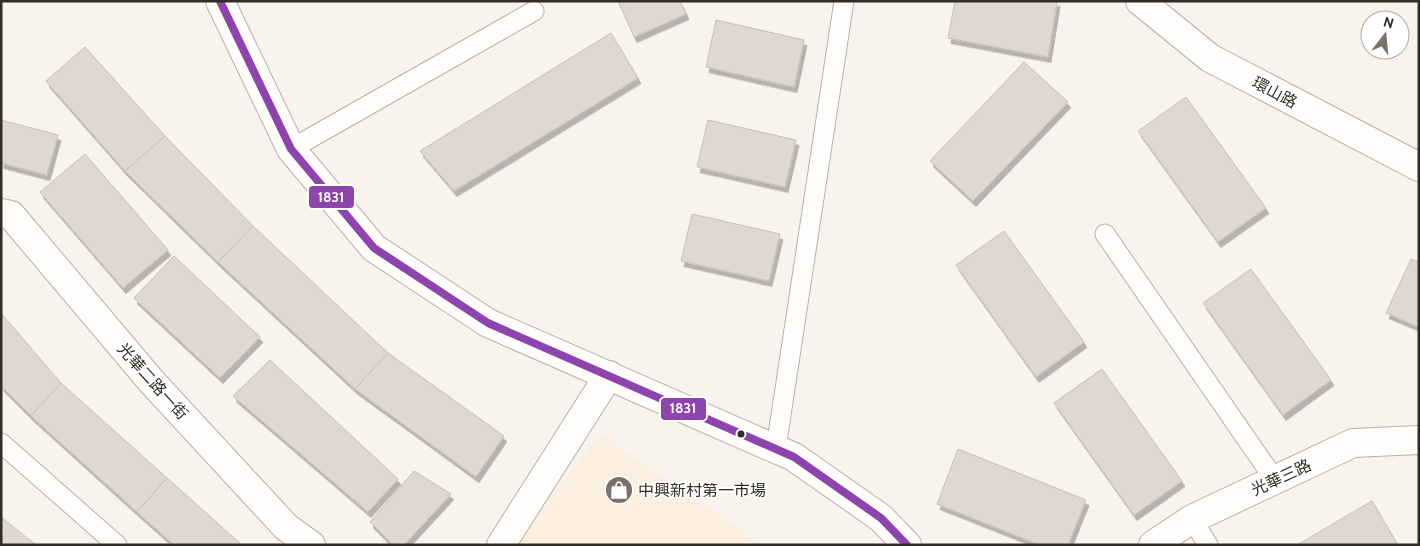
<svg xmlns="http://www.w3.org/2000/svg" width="1420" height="546" font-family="Cabin,'Noto Sans TC',sans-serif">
  <defs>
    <filter id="shadow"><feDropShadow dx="3" dy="5.5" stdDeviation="0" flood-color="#0004"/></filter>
  </defs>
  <rect width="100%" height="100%" fill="#f9f3ed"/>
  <!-- built -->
  <path fill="#fbefdf" d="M601 435 762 545H514Z"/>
  <!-- building -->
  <g fill="#e0d8cf" stroke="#c5c0ba" filter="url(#shadow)">
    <path d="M618 1H680L686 14 634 37Z"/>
    <path d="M955 1H1057L1048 57 948 38Z"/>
    <path d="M716 20 804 40 794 87 706 67Z"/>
    <path d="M611 33 638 78 454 191 420 151Z"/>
    <path d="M85 47 165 136 125 171 46 81Z"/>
    <path d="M1024 62 1068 102 973 201 930 161Z"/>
    <path d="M1186 97 1266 208 1218 242 1138 131Z"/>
    <path d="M1 120 58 135 47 175 1 163Z"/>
    <path d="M708 120 796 140 785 187 697 167Z"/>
    <path d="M165 136 253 226 218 262 125 171Z"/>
    <path d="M85 154 168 250 123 288 40 192Z"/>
    <path d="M692 214 780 234 769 281 681 261Z"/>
    <path d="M253 226 388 353 355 389 218 262Z"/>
    <path d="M1004 231 1084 342 1036 377 956 265Z"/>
    <path d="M174 256 260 337 220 378 134 298Z"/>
    <path d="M1411 259 1419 262V327L1386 313Z"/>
    <path d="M1251 269 1331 380 1283 415 1203 303Z"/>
    <path d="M1 313 61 383 31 416 1 386Z"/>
    <path d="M388 353 504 436 476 477 355 389Z"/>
    <path d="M270 360 398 479 368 512 233 396Z"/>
    <path d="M1102 369 1182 481 1134 515 1054 403Z"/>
    <path d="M61 383 167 478 137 512 31 416Z"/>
    <path d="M958 449 1086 500 1068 545H1040L937 504Z"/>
    <path d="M414 471 451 494 404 545H393L370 522Z"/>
    <path d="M167 478 242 545H174L137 512Z"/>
    <path d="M1372 501 1398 545H1297Z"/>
    <path d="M1 517 36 545H1Z"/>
  </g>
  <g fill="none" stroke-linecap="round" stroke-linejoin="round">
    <defs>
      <g id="service">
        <path d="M291 149 534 11"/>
        <path d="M1105 234 1275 480"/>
        <path d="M1 443 117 545"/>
        <path d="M776 448 844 1"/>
        <path d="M1192 519 1208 545"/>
      </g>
      <g id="minor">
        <path d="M220 1 291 149 374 248 488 323 794 457 881 518 907 545"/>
        <path d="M1140 1 1210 58 1419 167"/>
        <path d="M1 213 11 215 152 382 286 527 311 545"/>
        <path d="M501 545 609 375"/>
        <path d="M1153 545 1192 519 1353 443 1419 440"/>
      </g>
    </defs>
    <!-- service casing -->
    <use href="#service" stroke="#b5b0aa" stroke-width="21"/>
    <!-- minor casing -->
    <use href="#minor" stroke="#b5b0aa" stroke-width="30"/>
    <!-- service -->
    <use href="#service" stroke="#fefdfc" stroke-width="19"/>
    <!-- minor -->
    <use href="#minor" stroke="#fefdfc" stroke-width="28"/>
    <defs>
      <path id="bus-1" d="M220 1 291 149 374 248 488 323 794 457 881 518 907 545"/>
    </defs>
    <!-- bus-1 casing -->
    <use href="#bus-1" stroke="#fff" stroke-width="11"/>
    <!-- bus-1 -->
    <use href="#bus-1" stroke="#8e44ad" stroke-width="8"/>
  </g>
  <!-- icons -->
  <defs>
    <symbol id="shop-disc" viewBox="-11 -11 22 22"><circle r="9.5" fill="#77726c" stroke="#fff"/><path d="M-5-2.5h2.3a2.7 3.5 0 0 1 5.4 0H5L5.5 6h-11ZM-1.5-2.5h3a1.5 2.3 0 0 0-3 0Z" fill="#fff"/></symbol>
  </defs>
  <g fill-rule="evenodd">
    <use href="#shop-disc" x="603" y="474" width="32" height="32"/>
  </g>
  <!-- markers -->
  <circle fill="#312c26" stroke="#fff" stroke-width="2" cx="741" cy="434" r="4.5"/>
  <g text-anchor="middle" stroke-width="4" stroke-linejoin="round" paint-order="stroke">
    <!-- street labels -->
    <g font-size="16" fill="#312c26" stroke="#fff">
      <text transform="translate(1275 92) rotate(28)" y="6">環山路</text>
      <text transform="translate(153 381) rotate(48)" y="6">光華二路一街</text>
      <text transform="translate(1281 477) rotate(-25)" y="6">光華三路</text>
    </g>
    <!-- poi labels -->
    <g font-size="16" fill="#312c26" stroke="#fff" text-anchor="start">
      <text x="638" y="496">中興新村第一市場</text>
    </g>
  </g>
  <g stroke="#fff" stroke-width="2">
    <rect x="308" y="185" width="47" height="24" rx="5" fill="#8e44ad"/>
    <rect x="660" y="397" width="47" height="24" rx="5" fill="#8e44ad"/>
  </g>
  <g font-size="14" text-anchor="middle" font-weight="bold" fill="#fff">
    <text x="331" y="202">1831</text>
    <text x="683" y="413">1831</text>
  </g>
  <!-- border -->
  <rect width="1420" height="546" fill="none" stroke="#312c26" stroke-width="5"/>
  <!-- north arrow -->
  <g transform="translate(1385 35) rotate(16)"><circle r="24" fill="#ffffff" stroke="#adaba8"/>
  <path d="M0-4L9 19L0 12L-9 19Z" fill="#77726c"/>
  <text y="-8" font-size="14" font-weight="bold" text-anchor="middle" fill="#312c26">N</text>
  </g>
</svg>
